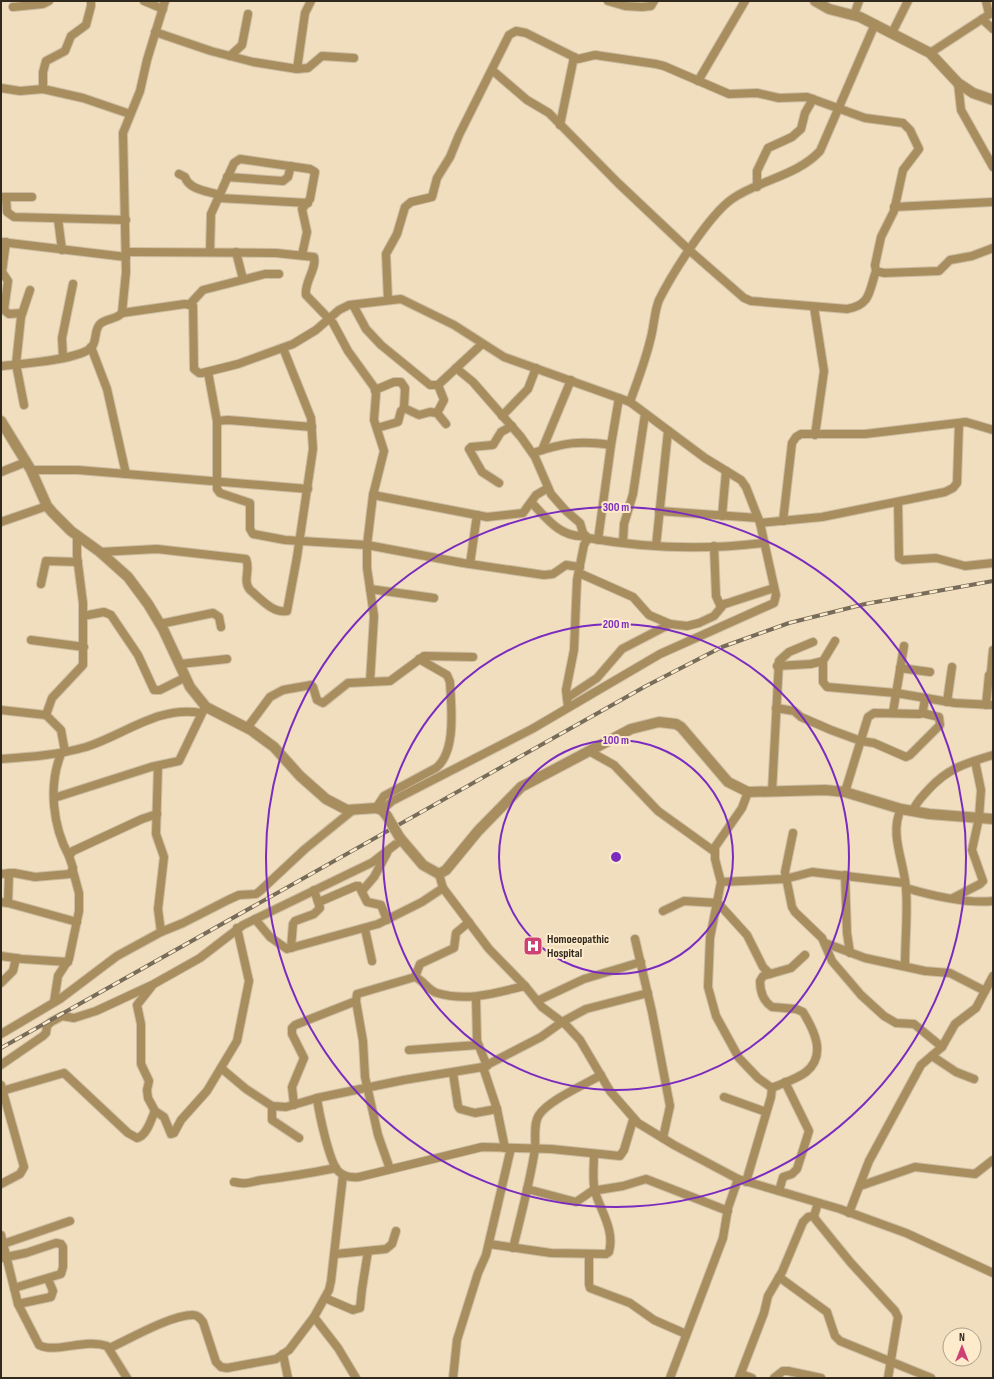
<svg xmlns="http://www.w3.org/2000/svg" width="994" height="1379" font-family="'Sofia Sans Condensed',sans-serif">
  <rect width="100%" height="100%" fill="#f0debf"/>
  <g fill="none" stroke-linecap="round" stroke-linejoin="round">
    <defs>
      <g id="minor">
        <path d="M144 1 163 9"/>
        <path d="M608 1 625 6 642 7 651 6 654 1"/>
        <path d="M986 1 989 14"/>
        <path d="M13 7 43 4 49 1"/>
        <path d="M854 15 859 1"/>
        <path d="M982 19 993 29"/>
        <path d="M155 32 211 51 253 62 297 69 308 68 322 56 354 58"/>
        <path d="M892 33 908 1"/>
        <path d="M930 53 993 12"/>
        <path d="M230 56 242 45 248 14"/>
        <path d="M297 69 305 13 311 1"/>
        <path d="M492 70 527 100 549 113 618 183 689 250 744 298 751 301 847 309C871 305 869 291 876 271"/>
        <path d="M698 81 745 1"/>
        <path d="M958 83 961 110 993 167"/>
        <path d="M1 88 20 91 43 89 83 98 130 114"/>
        <path d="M43 89V72L46 61 65 51 71 36 86 25 91 6V1"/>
        <path d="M560 125 574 57"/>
        <path d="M179 174 185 177C189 190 208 191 219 195"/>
        <path d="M227 177 283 181 288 177 291 166"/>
        <path d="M757 187V171L768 148 792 137 801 129 805 113 813 99"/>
        <path d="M1 197H32"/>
        <path d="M6 197 7 212 14 217 126 220"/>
        <path d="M218 198 308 203"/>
        <path d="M894 207 993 202"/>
        <path d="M58 219 62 250"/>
        <path d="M1 242 126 257"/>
        <path d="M6 242 2 272 8 281 4 310 9 314 22 313"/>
        <path d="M126 252 276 253 314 257C317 269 304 282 306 295L333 323 348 351 374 387 376 394 374 420 384 451 373 495 367 545V568L374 616 370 682"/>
        <path d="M210 252 211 214 234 163 240 159 310 169 315 172 310 199 302 209 307 232 302 255"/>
        <path d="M236 252 243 279"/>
        <path d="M388 300 386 254 397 234 405 207 411 202 432 197 437 178 450 157 459 135 509 35 516 31 526 33 578 59 595 55 656 64 664 66 729 94 757 93 779 98 807 97 865 118 903 123 910 130 919 149 903 170 894 211 881 237 875 265 876 271 884 273 939 271 950 260 972 256 993 248"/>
        <path d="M190 304 203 290 265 274H279"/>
        <path d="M353 305 366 329 381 345 430 385H438L482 344"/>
        <path d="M814 307 824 371 815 435"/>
        <path d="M122 313 185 304 193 306 194 369 199 373H202L238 364 293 344 316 330 339 310 349 305 401 299 454 325 504 357 630 402 705 458 741 480 746 487 760 523 776 595 774 603 660 654 532 729 392 801 382 810"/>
        <path d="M91 347 107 389 126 474"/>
        <path d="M63 358 62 338 73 284"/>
        <path d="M1 366C20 364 80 360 92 347 97 340 94 330 100 324 106 318 116 320 122 313L126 272 123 133 140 91 147 60 165 1"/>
        <path d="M456 368 473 382 521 437 535 457 551 494 565 510 580 523 583 533 588 538C645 548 707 550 764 543"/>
        <path d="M208 372 217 421V489L220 493 250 503V529L253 534 285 540 367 545 463 563 544 575 553 574 566 565 580 567"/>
        <path d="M375 390 394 382H401L405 388 404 408"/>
        <path d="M630 402C637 382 645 362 650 341 654 328 654 312 659 300 672 274 709 215 732 199 759 180 797 176 820 151L875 24"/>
        <path d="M24 405 16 364 21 317 30 290"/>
        <path d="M437 413 444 400 438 385"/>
        <path d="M502 416 528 389 536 368"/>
        <path d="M217 421 228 420 312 427"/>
        <path d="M377 428 398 422 401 411 404 408 419 415 430 412 437 413 446 424"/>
        <path d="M542 450 571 380"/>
        <path d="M533 453C563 443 579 440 611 445"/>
        <path d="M31 470H78L308 489"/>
        <path d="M1 472 26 462"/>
        <path d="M499 483 482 472 469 449 471 447 493 445 501 432 512 426"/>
        <path d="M373 495 487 517 523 513 536 495 548 488"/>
        <path d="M898 502 899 558 903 560 936 558 965 566 993 563"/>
        <path d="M532 503C547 519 561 538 585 536"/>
        <path d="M659 511 758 518"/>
        <path d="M722 516 726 471"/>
        <path d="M783 521 792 443 796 437 801 434H865L966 422 993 430"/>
        <path d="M1 522 47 506"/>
        <path d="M760 523 822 517 945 492 953 488 957 483 959 423"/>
        <path d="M598 540 611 445 619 398"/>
        <path d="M623 542 624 524 633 494 645 414"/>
        <path d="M656 546 668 431"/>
        <path d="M714 546 716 596 721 607"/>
        <path d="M100 552 157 549 246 559C251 570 242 580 250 590 260 598 273 614 287 611L297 557 313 449 311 418 283 348"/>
        <path d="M470 564 477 515"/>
        <path d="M579 573 633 597 649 615 670 624 687 626 699 623 714 616 724 604 728 603 774 588"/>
        <path d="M41 584 46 561 78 562"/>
        <path d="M370 589 434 598"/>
        <path d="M83 616 104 612 111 615 138 655 154 690H160L186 677"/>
        <path d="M160 624 213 613 219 617 221 627"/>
        <path d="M31 640 84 647"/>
        <path d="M823 661V682L827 687 896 693 955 703 993 705"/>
        <path d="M180 664 227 659"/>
        <path d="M777 666 811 664 823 661 835 641"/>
        <path d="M900 668 930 672"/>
        <path d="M991 672 993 650"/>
        <path d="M567 698 597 678 622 649 670 624"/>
        <path d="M947 702 952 667"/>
        <path d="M986 705 989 675 993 671"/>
        <path d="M568 707 566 690 574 650 577 580 584 545 588 538"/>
        <path d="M776 708 794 711 801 717 831 730 861 741 874 743 906 757 910 755 940 725 939 717 922 713"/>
        <path d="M1 710 46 715 52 698 83 665V603L77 556V535"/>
        <path d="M893 712 904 646"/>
        <path d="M46 715 61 730 65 752"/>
        <path d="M247 728 270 697 283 690 311 685 313 687 317 700 323 703 348 683 390 681 424 656 473 657"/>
        <path d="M589 751 614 765 658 811 715 852"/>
        <path d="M61 754C48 786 53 827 69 856"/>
        <path d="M1 759C30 757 58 755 86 747 124 735 159 705 201 713"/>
        <path d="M158 766 156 834 164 857 158 909 161 932"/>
        <path d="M772 792 779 661 789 652 813 642"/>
        <path d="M845 792 868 717 874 713 920 714 923 711 925 698"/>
        <path d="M54 798 151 767 179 761 204 709"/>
        <path d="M376 808 384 796 436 768C457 751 451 706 450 682L447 675 419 659"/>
        <path d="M901 809C889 834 904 861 906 888 908 913 905 940 905 965"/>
        <path d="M913 811C916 802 922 797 928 790 948 768 966 763 993 755"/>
        <path d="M793 833 785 872 792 907 795 912 822 938 832 961 861 995 884 1016 896 1023 914 1024 942 1047"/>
        <path d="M1 874 14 873 35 877 70 874 73 868 69 856 73 851 142 819 157 814"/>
        <path d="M439 874 443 888 489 949 525 986 542 1007 566 1025 580 1040 610 1091 638 1123 674 1145 738 1179 840 1209 906 1233 993 1273"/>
        <path d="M845 875 847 933 850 953"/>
        <path d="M721 882 785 879 812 872 905 883"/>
        <path d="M906 888C933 896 965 904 993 901"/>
        <path d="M362 891 374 877 387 853"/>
        <path d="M953 898 980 884 983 881 972 850 979 818 981 790 975 761"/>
        <path d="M1 902 8 903 77 922"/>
        <path d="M319 902 356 886H359L367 902 381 905 387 920"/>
        <path d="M8 903 9 873"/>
        <path d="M663 911 684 901 718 903 747 935 763 967 770 974"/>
        <path d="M255 919 270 937 287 949 378 924 422 902 443 888"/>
        <path d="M365 929 372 961"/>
        <path d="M635 939 652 1012 670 1106 663 1138"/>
        <path d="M825 943 865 958 925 971 950 973 985 991"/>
        <path d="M291 948 293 924 295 921 314 914 320 908 314 890"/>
        <path d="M1 956 22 959 68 962"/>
        <path d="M415 977 420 964 454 948 456 933 469 922"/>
        <path d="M1 983 13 971 16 958"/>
        <path d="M152 986 137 1005 141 1024V1064L149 1081 147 1090 148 1098 155 1111 164 1117 171 1134 174 1133 181 1120 207 1091 237 1041 249 981 237 928"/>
        <path d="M476 997 477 1041 487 1066"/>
        <path d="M537 1001 584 979 641 962"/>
        <path d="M54 1002 58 976 69 959 79 911V893L73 871"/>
        <path d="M1 1034 60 999 117 956 161 932 183 923 228 900 239 895 256 894 260 891 305 849 353 810"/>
        <path d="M409 1050 478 1045"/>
        <path d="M932 1056 956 1072 974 1079"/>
        <path d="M1 1065 43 1036 46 1033 47 1026 51 1022 62 1016 74 1018 96 1011 152 985 200 958 243 925 373 862 401 840"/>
        <path d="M483 1067 497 1109 505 1148"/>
        <path d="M221 1068 246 1089 272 1106 286 1107 317 1098 404 1080 483 1067 541 1037 562 1022 586 1009 648 993"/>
        <path d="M453 1073 458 1106 460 1109 475 1113 497 1109"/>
        <path d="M1 1085 24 1167 20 1174 1 1184"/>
        <path d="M772 1088C783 1083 797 1079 806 1072 827 1055 814 1030 803 1012L796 1009 772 1007C763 1001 760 992 760 981L763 976 791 968 805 955"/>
        <path d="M2 1091 64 1073 128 1133 137 1138C147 1136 151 1119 155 1111"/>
        <path d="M724 1097 766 1112"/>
        <path d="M317 1098C319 1113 329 1161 338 1171 344 1177 351 1178 359 1177L482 1147 551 1149 620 1156 624 1150 633 1120"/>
        <path d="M294 1105 292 1087 304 1058 292 1034V1028L295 1025 356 1001"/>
        <path d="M272 1106V1120L299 1138"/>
        <path d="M390 1169 378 1135 365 1077 363 1041 356 1001 357 994 415 977C423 980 428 990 437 993 468 1002 495 993 525 986"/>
        <path d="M234 1182C247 1185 249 1182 262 1180 287 1177 311 1173 336 1168"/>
        <path d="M746 1182 771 1097 772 1088 758 1078 739 1058 716 1016 708 987 710 938 721 882 715 859V847L742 808 748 792"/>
        <path d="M860 1186 915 1167 975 1174 993 1160"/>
        <path d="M527 1189 576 1202 592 1191 623 1186 646 1179 728 1211"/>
        <path d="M779 1191 783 1177 792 1174 797 1169 809 1131 785 1082"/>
        <path d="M818 1203 814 1216 816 1220 851 1263 895 1311 898 1317 888 1378"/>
        <path d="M849 1213 869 1161 921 1065 942 1047 955 1024 976 1008 993 976"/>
        <path d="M1 1235 18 1304 39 1345C55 1354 85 1338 107 1346L127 1378"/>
        <path d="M3 1244 70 1221"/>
        <path d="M489 1244 551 1253 606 1254 609 1252C615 1231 601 1211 595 1192 592 1180 594 1166 594 1154"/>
        <path d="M513 1248C521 1215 530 1182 535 1149 536 1139 533 1124 539 1115 549 1100 584 1085 601 1075"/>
        <path d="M336 1254 386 1249 392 1244 396 1231"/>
        <path d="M589 1254V1284L590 1288 630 1303 654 1320 686 1334"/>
        <path d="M2 1258 26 1253 56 1243 61 1244 63 1247V1267L61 1274 14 1288"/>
        <path d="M779 1277 827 1312 835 1336 840 1341 931 1378"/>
        <path d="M325 1298 353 1310 360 1308 362 1289 368 1251"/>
        <path d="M18 1304 51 1297 53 1291 48 1279"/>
        <path d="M314 1317 338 1348 356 1378"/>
        <path d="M110 1348C131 1338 171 1315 193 1315 198 1315 200 1318 203 1322L216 1362 221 1367 227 1368 276 1359 289 1350 314 1317 329 1290 331 1281 343 1175"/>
        <path d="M283 1354 288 1378"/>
        <path d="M741 1374 752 1378"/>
        <path d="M453 1378 457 1340 478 1273 486 1255 511 1148"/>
        <path d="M670 1378 723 1238 728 1208 738 1179"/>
        <path d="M739 1378 764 1313 768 1296 782 1272 803 1222 808 1217 814 1216"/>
        <path d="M774 1378 783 1371H788L821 1378"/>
      </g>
      <g id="tertiary">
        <path d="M815 1 829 9 860 17 930 53 958 83 973 93 993 100"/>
        <path d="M1 421 31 470 47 506 53 513 71 531 100 552 128 577 148 604 163 629 190 687 206 707 251 730 274 747 300 776 326 799 347 810 376 808 382 810 387 816"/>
        <path d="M400 838 423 865 439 874 446 870 478 831 521 787 631 729 659 722 676 724 681 727 728 782 748 792 825 790 845 792 901 809 929 814 993 819"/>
      </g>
    </defs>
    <!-- minor casing -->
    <use href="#minor" stroke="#cdbda2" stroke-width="10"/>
    <!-- tertiary casing -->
    <use href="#tertiary" stroke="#cdbda2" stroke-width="12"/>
    <!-- minor -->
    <use href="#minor" stroke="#a88e5e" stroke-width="8"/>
    <!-- tertiary -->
    <use href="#tertiary" stroke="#a88e5e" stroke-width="10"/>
    <defs>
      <path id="rail" d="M1 1048 646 686 722 647 789 623 865 604 993 581"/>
    </defs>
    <!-- rail casing -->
    <use href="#rail" stroke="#776c59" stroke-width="4"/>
    <!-- rail -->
    <use href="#rail" stroke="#fdebcc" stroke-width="2.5" stroke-dasharray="8" stroke-linecap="butt"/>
    <defs>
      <path id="tertiary-bridge" d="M387 816 400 838"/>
    </defs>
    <!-- tertiary-bridge casing -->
    <use href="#tertiary-bridge" stroke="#cdbda2" stroke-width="12" stroke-linecap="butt"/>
    <!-- tertiary-bridge -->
    <use href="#tertiary-bridge" stroke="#a88e5e" stroke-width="10"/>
  </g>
  <!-- distance rings -->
  <g fill="none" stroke="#7b2cbf" stroke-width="2">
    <circle cx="616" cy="857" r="117"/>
    <circle cx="616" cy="857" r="233"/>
    <circle cx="616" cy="857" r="350"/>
  </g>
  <!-- icons -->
  <defs>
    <symbol id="hospital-square" viewBox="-11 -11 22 22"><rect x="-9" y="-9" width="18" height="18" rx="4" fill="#cd4174" stroke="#fdebcc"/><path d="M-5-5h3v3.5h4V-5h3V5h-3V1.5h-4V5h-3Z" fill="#fff"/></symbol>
  </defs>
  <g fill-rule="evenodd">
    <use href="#hospital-square" x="522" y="935" width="22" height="22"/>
  </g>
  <g text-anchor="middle" stroke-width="4" stroke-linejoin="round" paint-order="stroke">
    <!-- poi labels -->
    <g font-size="12" font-weight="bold" fill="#30291e" stroke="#fdebcc" text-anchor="start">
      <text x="547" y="943">Homoeopathic<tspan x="547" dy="14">Hospital</tspan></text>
    </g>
  </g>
  <circle cx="616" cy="857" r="6" fill="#7b2cbf" stroke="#fdebcc" stroke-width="2"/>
  <g font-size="12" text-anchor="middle" font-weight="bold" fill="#7b2cbf" stroke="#fdebcc" stroke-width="4" stroke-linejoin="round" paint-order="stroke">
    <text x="616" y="511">300 m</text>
    <text x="616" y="628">200 m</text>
    <text x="616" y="744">100 m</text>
  </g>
  <!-- border -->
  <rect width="994" height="1379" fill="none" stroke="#30291e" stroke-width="4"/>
  <!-- north arrow -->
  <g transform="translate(962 1347)"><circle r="19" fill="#fdebcc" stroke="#ab9d86"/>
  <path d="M0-3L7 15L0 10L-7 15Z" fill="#cd4174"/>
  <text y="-6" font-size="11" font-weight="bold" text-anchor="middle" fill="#30291e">N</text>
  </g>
</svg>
